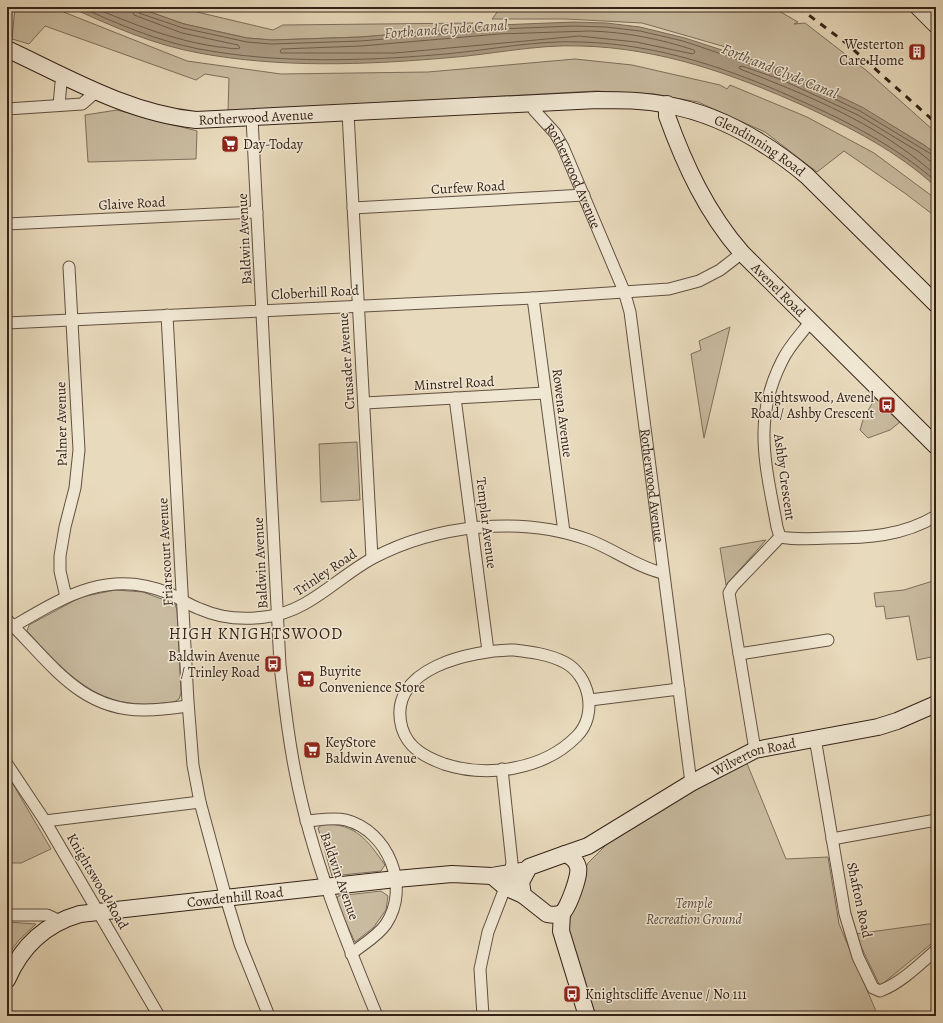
<svg xmlns="http://www.w3.org/2000/svg" width="943" height="1023" font-family="Alegreya,serif">
  <rect width="100%" height="100%" fill="#e8dabc"/>
  <filter id="stains"><feTurbulence type="fractalNoise" baseFrequency=".005" numOctaves="4"/><feColorMatrix values="0 0 0 0 .2 0 0 0 0 .09 0 0 0 0 .02 0 0 0 .5 -.17"/></filter>
  <radialGradient id="worn" r=".72"><stop offset=".6" stop-color="#630" stop-opacity="0"/><stop offset="1" stop-color="#630" stop-opacity=".3"/></radialGradient>
  <!-- green -->
  <g fill="#c9bba0" stroke="#7e6e5c">
    <path d="M15 7H51L187 61 281 74 428 72 575 59 632 65 720 85 727 89 730 85 807 117 874 153 936 199V217L906 194 844 151 817 172 765 132 698 102 654 94 596 91 228 111 229 78 205 74 196 80 45 26 29 44 12 39Z"/>
    <path d="M136 7H176L273 30 283 25 473 23 466 29 361 37 272 40 247 38 184 24Z"/>
    <path d="M501 7H772L798 22 794 24 805 23 867 71 933 130 936 133V154L924 145 900 131 786 71 735 54 736 50 642 23 566 19H492Z"/>
    <path d="M117 110 197 131 196 159 88 162 85 115Z"/>
    <path d="M730 327 704 438 691 354 701 350 699 341Z"/>
    <path d="M875 398 900 422 890 430 868 438 860 430 863 420Z"/>
    <path d="M357 442 360 500 321 502 319 444Z"/>
    <path d="M766 540 726 585 720 548Z"/>
    <path d="M936 580V656L917 660 909 616 886 619 884 606 876 607 874 593 904 590Z"/>
    <path d="M115 590 143 592 175 604 177 610 181 693 179 699 174 702C162 703 149 705 137 704 88 701 58 664 27 631L29 625 81 597Z"/>
    <path d="M746 761 786 859 828 857 839 924 878 1016H593L565 921 588 863 618 833Z"/>
    <path d="M7 774 51 849 21 863H7Z"/>
    <path d="M323 824C357 824 367 840 385 865L381 871 332 876 318 828Z"/>
    <path d="M381 891 388 896 386 910 373 928 355 942 336 902 338 896Z"/>
    <path d="M7 922 36 924 19 940 7 956Z"/>
    <path d="M936 923V940L880 986 855 934Z"/>
  </g>
  <!-- water -->
  <path fill="#ab9b84" stroke="#7b6b59" d="M70 7H136L184 24 247 38 272 40 361 37 498 25 574 22 606 23 640 27 685 38 786 71 862 107 924 145 936 154V187C897 151 851 128 804 106 733 74 660 48 581 46 536 44 490 55 445 58 364 65 279 68 199 53 154 45 111 26 70 7Z"/>
  <g fill="none" stroke-linecap="round" stroke-linejoin="round">
    <!-- shore -->
    <g stroke="#705e4e" stroke-width="1">
      <path d="M80 7C118 24 157 41 199 49 279 64 365 61 446 54 490 50 536 40 581 42 658 44 731 69 801 101 851 123 894 146 936 181"/>
      <path d="M92 7C133 24 174 41 219 47 225 47 234 50 240 48L238 45 182 33 134 15 131 7"/>
      <path d="M136 7 139 13 183 28 247 42 271 44 361 41 499 29 574 26 606 27 640 31 683 41 784 75 860 111 936 157"/>
      <path d="M590 31C626 32 660 39 694 50L695 52 693 54 636 42 579 36 395 53H281L280 51 282 49 361 46 499 34Z"/>
      <path d="M936 162 930 161 919 152 858 115 782 80 742 66 739 67 740 69C794 90 852 113 900 147 912 155 924 165 936 175"/>
    </g>
    <defs>
      <g id="street">
        <path id="s1" d="M531 103 534 110 555 133 563 147 624 291 630 312 691 783"/>
        <path d="M59 105 61 83"/>
        <path d="M7 109 82 104 97 91"/>
        <path d="M348 113 372 558"/>
        <path d="M252 118 280 665C284 701 288 736 295 771 311 856 344 936 377 1016"/>
        <path d="M353 208 584 195"/>
        <path d="M7 224 257 212"/>
        <path d="M533 298 564 532"/>
        <path d="M167 315 188 702 193 765 200 802 226 898 240 944 269 1016"/>
        <path d="M811 321C801 334 789 346 782 361 752 420 766 466 777 527L780 537C797 540 813 539 829 538 867 538 903 536 936 516"/>
        <path d="M7 323 533 298 669 289 699 281 720 270 742 253"/>
        <path d="M455 398 488 651"/>
        <path d="M365 403 545 393"/>
        <path d="M66 597 60 571V556L65 527 75 488 79 450 69 267"/>
        <path d="M7 620C50 661 79 711 145 710 159 710 174 708 188 706"/>
        <path d="M7 630C59 600 106 567 168 593 179 598 189 605 200 609 220 618 243 620 265 617 309 612 336 578 373 558 436 525 521 515 589 540 613 549 639 568 663 573"/>
        <path d="M514 650C531 652 548 654 564 662 590 675 598 715 577 736 544 770 487 778 444 764 425 757 408 748 402 728 385 668 472 650 514 650Z"/>
        <path d="M739 654 828 640"/>
        <path d="M590 700 679 689"/>
        <path d="M815 738 845 914 858 957 873 988 880 991C901 983 919 965 936 950"/>
        <path d="M755 750 729 593 733 586 780 537"/>
        <path d="M7 764 45 821 159 1016"/>
        <path d="M45 821 200 802"/>
        <path d="M306 821C320 820 333 817 346 820 388 831 411 887 386 924 377 937 363 944 351 954"/>
        <path d="M832 839 936 820"/>
        <path d="M7 915H47L60 921"/>
        <path d="M483 1016 480 969 488 932 508 880 512 863 502 769"/>
      </g>
      <g id="secondary">
        <path d="M918 7 936 25"/>
        <path id="s2" d="M7 49C67 77 128 113 196 120L597 100C620 100 644 100 667 105 720 114 766 142 807 176L936 304"/>
        <path id="s3" d="M667 104V116C685 166 707 213 742 253L936 446"/>
        <path id="s4" d="M565 854 588 846 691 783 755 750 878 727 897 721 936 704"/>
        <path d="M565 854C572 857 576 860 578 867 581 873 568 909 562 913 558 915 552 915 547 914L523 895 521 882 529 867Z"/>
        <path d="M492 876 505 887 523 895"/>
        <path d="M562 913 561 931 587 1016"/>
        <path id="s5" d="M7 980C21 947 45 924 80 914L396 879 452 874 492 876 527 870"/>
      </g>
    </defs>
    <!-- street casing -->
    <use href="#street" stroke="#615041" stroke-width="13"/>
    <!-- secondary casing -->
    <use href="#secondary" stroke="#342218" stroke-width="18"/>
    <!-- street -->
    <use href="#street" stroke="#f0e7d3" stroke-width="11"/>
    <!-- secondary -->
    <use href="#secondary" stroke="#f0e7d3" stroke-width="16"/>
    <!-- rail -->
    <path stroke="#342218" stroke-width="3" stroke-dasharray="7 7" stroke-linecap="butt" d="M798 7 846 43 936 123"/>
  </g>
  <!-- icons -->
  <defs>
    <symbol id="building-square" viewBox="-11 -11 22 22"><rect x="-9" y="-9" width="18" height="18" rx="4" fill="#8f2418" stroke="#f0e7d3"/><path d="M-4-6H4V6H1V3H-1V6H-4ZM-2.5-4.3h1.7v1.8h-1.7ZM.8-4.3h1.7v1.8H.8ZM-2.5-1h1.7V.8h-1.7ZM.8-1h1.7V.8H.8Z" fill="#fff"/></symbol>
    <symbol id="supermarket-square" viewBox="-11 -11 22 22"><rect x="-9" y="-9" width="18" height="18" rx="4" fill="#8f2418" stroke="#f0e7d3"/><path d="M-6-5.5h2.5l.6 2H6L4.5 2H-2.5L-4.4-4H-6ZM-1.5 3.2a1.3 1.3 0 1 0 .1 0ZM3 3.2a1.3 1.3 0 1 0 .1 0Z" fill="#fff"/></symbol>
    <symbol id="bus-square" viewBox="-11 -11 22 22"><rect x="-9" y="-9" width="18" height="18" rx="4" fill="#8f2418" stroke="#f0e7d3"/><path d="M-5-6H5V4H4V6H2V4H-2V6H-4V4H-5ZM-3.5-4V0h7V-4ZM-3.5 1.2v1.5H-2V1.2ZM2 1.2v1.5H3.5V1.2Z" fill="#fff"/></symbol>
  </defs>
  <g fill-rule="evenodd">
    <use href="#building-square" x="907" y="42" width="20" height="20"/>
    <use href="#supermarket-square" x="220" y="134" width="20" height="20"/>
    <use href="#bus-square" x="877" y="395" width="20" height="20"/>
    <use href="#bus-square" x="263" y="654" width="20" height="20"/>
    <use href="#supermarket-square" x="296" y="669" width="20" height="20"/>
    <use href="#supermarket-square" x="302" y="740" width="20" height="20"/>
    <use href="#bus-square" x="562" y="984" width="20" height="20"/>
  </g>
  <g text-anchor="middle" stroke-width="3" stroke-linejoin="round" paint-order="stroke">
    <!-- poi labels -->
    <g font-size="14" fill="#342218" stroke="#f0e7d3" text-anchor="start">
      <text x="904" y="49" text-anchor="end">Westerton<tspan x="904" dy="16">Care Home</tspan></text>
      <text x="243" y="149">Day-Today</text>
      <text x="874" y="402" text-anchor="end">Knightswood, Avenel<tspan x="874" dy="16">Road/ Ashby Crescent</tspan></text>
      <text x="260" y="661" text-anchor="end">Baldwin Avenue<tspan x="260" dy="16">/ Trinley Road</tspan></text>
      <text x="319" y="676">Buyrite<tspan x="319" dy="16">Convenience Store</tspan></text>
      <text x="325" y="747">KeyStore<tspan x="325" dy="16">Baldwin Avenue</tspan></text>
      <text x="585" y="999">Knightscliffe Avenue / No 111</text>
    </g>
    <!-- street labels -->
    <g font-size="14" fill="#342218" stroke="#f0e7d3">
      <text dy="5" stroke="none"><textPath href="#s2" startOffset="263">Rotherwood Avenue</textPath></text>
      <text dy="5" stroke="none"><textPath href="#s2" startOffset="777">Glendinning Road</textPath></text>
      <text dy="5" stroke="none"><textPath href="#s1" startOffset="85">Rotherwood Avenue</textPath></text>
      <text transform="translate(468 187) rotate(-3)" y="5">Curfew Road</text>
      <text transform="translate(132 203) rotate(-3)" y="5">Glaive Road</text>
      <text transform="translate(244 239) rotate(-93)" y="5">Baldwin Avenue</text>
      <text dy="5" stroke="none"><textPath href="#s3" startOffset="221">Avenel Road</textPath></text>
      <text transform="translate(315 292) rotate(-3)" y="5">Cloberhill Road</text>
      <text transform="translate(346 361) rotate(-94)" y="5">Crusader Avenue</text>
      <text transform="translate(454 383) rotate(-3)" y="5">Minstrel Road</text>
      <text transform="translate(563 413) rotate(83)" y="5">Rowena Avenue</text>
      <text transform="translate(61 424) rotate(-91)" y="5">Palmer Avenue</text>
      <text transform="translate(785 477) rotate(82)" y="5">Ashby Crescent</text>
      <text dy="5" stroke="none"><textPath href="#s1" startOffset="408">Rotherwood Avenue</textPath></text>
      <text transform="translate(487 523) rotate(83)" y="5">Templar Avenue</text>
      <text transform="translate(165 552) rotate(-93)" y="5">Friarscourt Avenue</text>
      <text transform="translate(260 563) rotate(-93)" y="5">Baldwin Avenue</text>
      <text transform="translate(325 572) rotate(-34)" y="5">Trinley Road</text>
      <text dy="5" stroke="none"><textPath href="#s4" startOffset="214">Wilverton Road</textPath></text>
      <text transform="translate(340 876) rotate(71)" y="5">Baldwin Avenue</text>
      <text transform="translate(98 881) rotate(60)" y="5">Knightswood Road</text>
      <text dy="5" stroke="none"><textPath href="#s5" startOffset="258">Cowdenhill Road</textPath></text>
      <text transform="translate(860 900) rotate(78)" y="5">Shafton Road</text>
    </g>
    <!-- park labels -->
    <g font-size="14" font-style="italic" fill="#59483a" stroke="#f0e7d3">
      <text x="694" y="908">Temple<tspan x="694" dy="16">Recreation Ground</tspan></text>
    </g>
    <!-- water labels -->
    <g font-size="15" font-style="italic" fill="#5e4c3e" stroke="#f0e7d3">
      <text transform="translate(446 29) rotate(-4)" y="5">Forth and Clyde Canal</text>
      <text transform="translate(780 71) rotate(22)" y="5">Forth and Clyde Canal</text>
    </g>
    <!-- quarter labels -->
    <g font-size="16" letter-spacing="1" fill="#342218" stroke="#f0e7d3">
      <text x="256" y="639">HIGH KNIGHTSWOOD</text>
    </g>
  </g>
  <!-- margin -->
  <rect width="943" height="1023" fill="none" stroke="#e8dabc" stroke-width="24"/>
  <rect x="8" y="8" width="927" height="1007" fill="none" stroke="#342218" stroke-width="2"/>
  <rect x="12" y="12" width="919" height="999" fill="none" stroke="#342218"/>
  <rect width="100%" height="100%" filter="url(#stains)"/>
  <rect width="100%" height="100%" fill="url(#worn)"/>
</svg>
